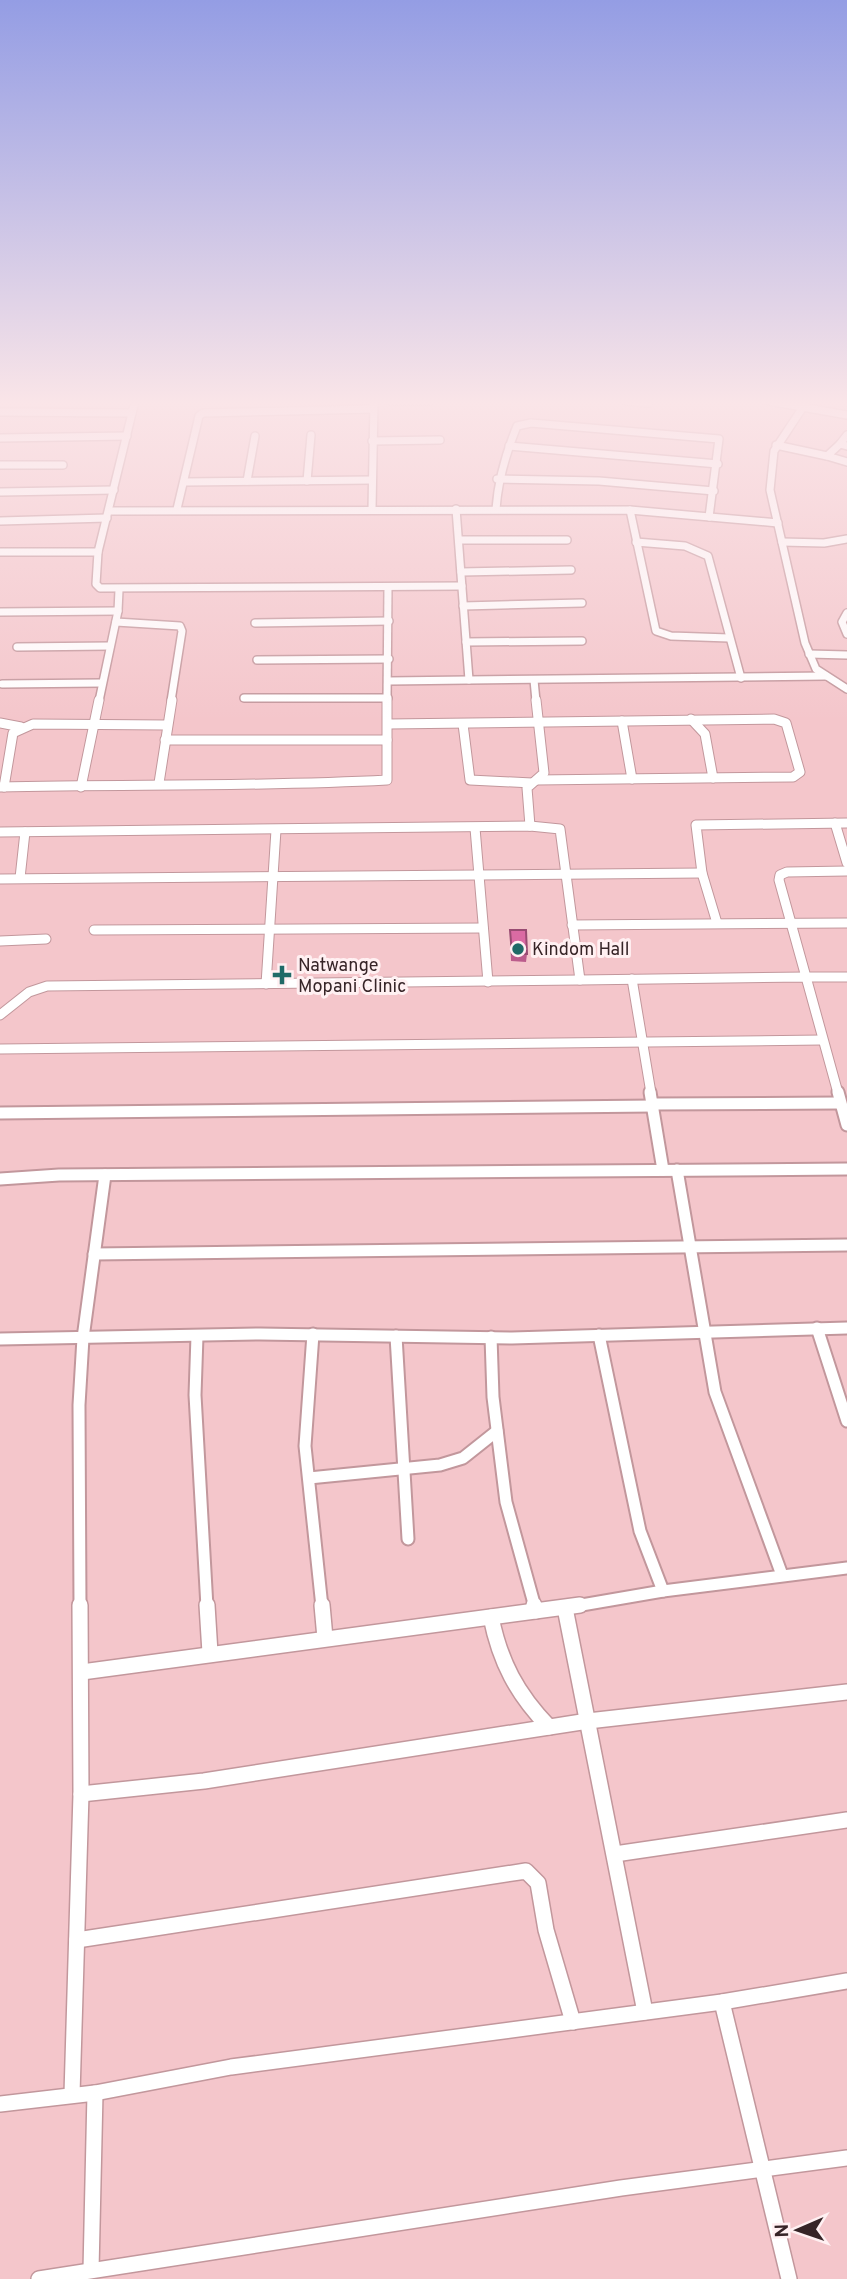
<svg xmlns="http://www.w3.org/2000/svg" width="847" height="2279" font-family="Overpass,sans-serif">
  <rect width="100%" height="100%" fill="#f4c6cb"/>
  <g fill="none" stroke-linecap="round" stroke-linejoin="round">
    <defs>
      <g id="minor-far3">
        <path d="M135 401 98 552 96 584 100 588 462 586"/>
        <path d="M390 401H430"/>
        <path d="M626 401 649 403"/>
        <path d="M769 401 847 415"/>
        <path d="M807 401 774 451 770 490 805 643 816 669 847 689"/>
        <path d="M0 412 132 413"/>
        <path d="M847 435 840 444 847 446"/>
        <path d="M0 438 127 436"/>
        <path d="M372 441 440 440"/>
        <path d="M840 444 827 456 847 462"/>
        <path d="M776 445 827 456"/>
        <path d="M509 446 718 464"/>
        <path d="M0 465H63"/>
        <path d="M497 479 599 481 714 491"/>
        <path d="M247 481 255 436"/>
        <path d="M307 481 311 435"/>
        <path d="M184 482 372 480"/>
        <path d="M0 492 114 490"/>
        <path d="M177 509 199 416 203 413 373 409"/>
        <path d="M372 509 374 401"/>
        <path d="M456 509 469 680 826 676"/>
        <path d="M496 509C498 480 506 453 517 426L531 423 719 439 709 517"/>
        <path d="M630 510 656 631 671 636 729 638"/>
        <path d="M110 511 630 510 778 523"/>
        <path d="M0 521 107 518"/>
        <path d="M459 540H567"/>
        <path d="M636 542 685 546 708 556 741 678"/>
        <path d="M782 542 824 543 847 539"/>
        <path d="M0 552H98"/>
        <path d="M461 572 571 570"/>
        <path d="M463 606 582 603"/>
        <path d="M0 612 118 611"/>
        <path d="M847 613 842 622 847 634"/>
        <path d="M116 622 180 626 182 631 171 701"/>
        <path d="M255 623 389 621"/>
        <path d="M466 642 582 641"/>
        <path d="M17 647 110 646"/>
        <path d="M809 654 847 655"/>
        <path d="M257 660 389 659"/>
        <path d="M534 680 536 701"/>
        <path d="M389 681 469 680"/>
        <path d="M2 684 101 683"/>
        <path d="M244 698H388"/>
        <path d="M99 701 118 611 119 590"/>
        <path d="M387 701 388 587"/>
      </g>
      <g id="minor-far2">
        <path d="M691 719 705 734 713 778"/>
        <path d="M622 721 632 779"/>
        <path d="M0 723 21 727"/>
        <path d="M389 724 774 719 786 723 800 772 793 777 537 780"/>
        <path d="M463 724 470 780 532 783"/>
        <path d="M165 740H387"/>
        <path d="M159 783 172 700"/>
        <path d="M0 787C129 784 258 787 387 780V700"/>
        <path d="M4 787 13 733 33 724 166 725"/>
        <path d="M81 787 99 700"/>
        <path d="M835 823 847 863"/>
        <path d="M530 826 527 788 544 773 536 700"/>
        <path d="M475 828 488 982"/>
        <path d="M0 832 530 826 560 829 580 980 806 977 838 1093"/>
        <path d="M847 871 787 872 780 875 779 880 806 977H847"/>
        <path d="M20 878 25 832"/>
        <path d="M0 879 702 873"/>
        <path d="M717 923 702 873 696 825 847 823"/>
        <path d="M572 925 847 923"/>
        <path d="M94 930 483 928"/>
        <path d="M0 941 46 939"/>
        <path d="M632 979 651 1093"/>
        <path d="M266 984 276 830"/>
        <path d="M0 1015 29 992 47 986 580 980"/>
        <path d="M0 1049 822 1040"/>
      </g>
      <g id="minor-far1">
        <path d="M650 1092 663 1170"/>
        <path d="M838 1092 847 1125"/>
        <path d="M654 1104 839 1103"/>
        <path d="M0 1113 654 1106"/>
        <path d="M677 1170 715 1392 782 1575"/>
        <path d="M0 1179 59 1175 847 1169"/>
        <path d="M94 1254 847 1245"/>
        <path d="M817 1328 847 1421"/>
        <path d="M313 1334 305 1446 322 1607"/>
        <path d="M599 1335 640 1531 663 1591"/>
        <path d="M197 1336 195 1395 207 1607"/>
        <path d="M396 1336 408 1539"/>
        <path d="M491 1337 493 1397 506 1502 535 1607"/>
        <path d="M0 1339 260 1334 512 1338 847 1328"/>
        <path d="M309 1478 440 1465 463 1458 497 1431"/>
        <path d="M80 1607 79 1405 83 1338 105 1175"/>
        <path d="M570 1607 663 1591 847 1568"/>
      </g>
      <g id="minor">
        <path d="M207 1605 210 1653"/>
        <path d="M322 1605 325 1638"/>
        <path d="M534 1605 536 1611"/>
        <path d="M565 1608 645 2012"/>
        <path d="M491 1617C500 1662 517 1694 549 1727"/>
        <path d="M82 1672 580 1605"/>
        <path d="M81 1794 204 1781 588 1721 847 1692"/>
        <path d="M615 1854 847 1820"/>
        <path d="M77 1940 526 1871 538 1883 546 1930 573 2022"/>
        <path d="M722 2002 789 2279"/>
        <path d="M72 2094 81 1794 80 1605"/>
        <path d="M0 2104 95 2093 231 2067 722 2002 847 1981"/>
        <path d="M91 2270 95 2093"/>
        <path d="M39 2279 621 2188 847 2158"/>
      </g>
    </defs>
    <!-- minor-far3 casing -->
    <use href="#minor-far3" stroke="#c2979c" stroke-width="10"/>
    <!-- minor-far2 casing -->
    <use href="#minor-far2" stroke="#c2979c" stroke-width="11"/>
    <!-- minor-far1 casing -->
    <use href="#minor-far1" stroke="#c2979c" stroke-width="15"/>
    <!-- minor casing -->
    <use href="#minor" stroke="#c2979c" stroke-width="18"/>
    <!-- minor-far3 -->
    <use href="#minor-far3" stroke="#fff" stroke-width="7"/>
    <!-- minor-far2 -->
    <use href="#minor-far2" stroke="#fff" stroke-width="9"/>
    <!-- minor-far1 -->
    <use href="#minor-far1" stroke="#fff" stroke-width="11"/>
    <!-- minor -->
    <use href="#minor" stroke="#fff" stroke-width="15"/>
  </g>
  <!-- wall -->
  <path fill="#bb5c8c" d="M510 930 527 954 526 962 511 961Z"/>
  <!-- building -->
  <path fill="#da6ba3" stroke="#994b72" stroke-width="2" d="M510 930H526L527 954H512Z"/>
  <!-- sky -->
  <linearGradient id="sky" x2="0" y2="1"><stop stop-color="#949de4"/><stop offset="0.56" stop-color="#fae5e8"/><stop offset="1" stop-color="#fae5e8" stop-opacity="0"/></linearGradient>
  <rect width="847" height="720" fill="url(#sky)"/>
  <!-- markers -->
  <g fill="#1f6a67" stroke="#fff0f2" stroke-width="2.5">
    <circle cx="518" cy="949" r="7"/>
    <path d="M278.5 964.5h7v7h7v7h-7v7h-7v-7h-7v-7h7z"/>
  </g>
  <g text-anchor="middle" stroke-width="6" stroke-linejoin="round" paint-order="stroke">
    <!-- poi labels -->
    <g font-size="18" fill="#362427" stroke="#fff0f2" text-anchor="start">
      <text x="532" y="955">Kindom Hall</text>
      <text x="298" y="971">Natwange<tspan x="298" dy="21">Mopani Clinic</tspan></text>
    </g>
  </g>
  <!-- north arrow -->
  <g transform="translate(798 2230) rotate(268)" stroke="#fff0f2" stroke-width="5" paint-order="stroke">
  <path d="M0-5L12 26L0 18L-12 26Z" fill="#362427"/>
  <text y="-10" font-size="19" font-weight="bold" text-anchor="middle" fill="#362427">N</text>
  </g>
</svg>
